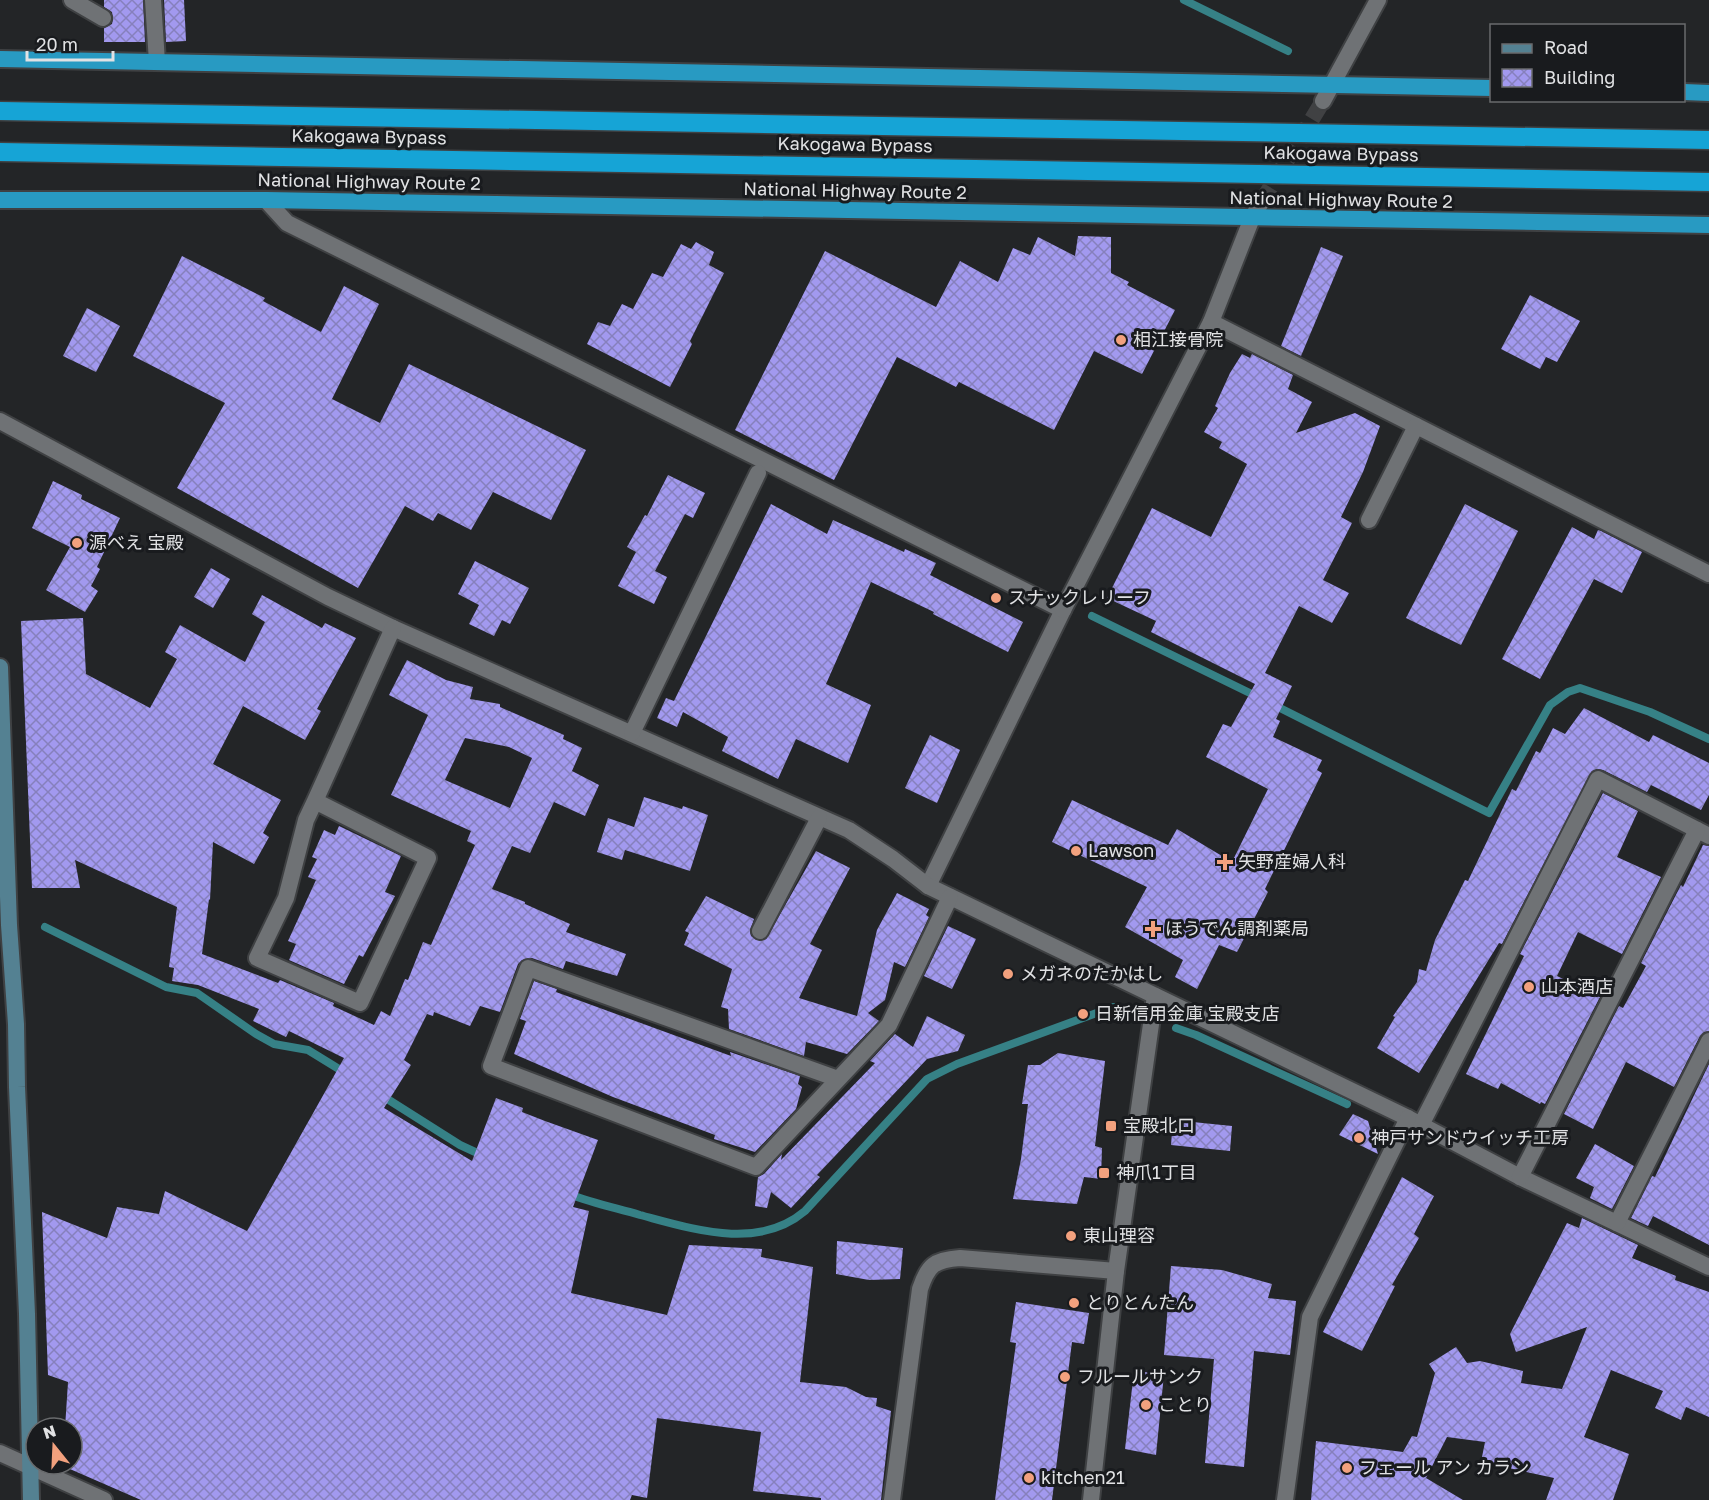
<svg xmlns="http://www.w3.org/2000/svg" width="1709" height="1500" font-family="'Golos Text','Noto Sans JP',sans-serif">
  <defs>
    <pattern id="building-cross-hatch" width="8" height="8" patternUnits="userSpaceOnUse" patternTransform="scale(1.5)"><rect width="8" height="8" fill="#a299ef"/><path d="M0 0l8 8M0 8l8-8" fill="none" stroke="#8680bc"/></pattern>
  </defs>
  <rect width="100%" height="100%" fill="#232527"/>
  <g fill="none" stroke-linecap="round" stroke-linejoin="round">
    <!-- stream -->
    <g stroke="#368186" stroke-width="8">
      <path d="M1184 0 1288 51"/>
      <path d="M1092 616 1258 697"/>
      <path d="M1272 704 1489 813 1550 705 1568 692 1580 688 1650 712 1709 739"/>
      <path d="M45 927 166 987 197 993 256 1034 274 1044 308 1050 347 1074"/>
      <path d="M1176 1028 1196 1035 1347 1104"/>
      <path d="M381 1095 460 1145 486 1157"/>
      <path d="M569 1194C592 1203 616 1208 640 1215 693 1229 758 1251 805 1211L927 1079 957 1064 1113 1007 1127 1012"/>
    </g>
  </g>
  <!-- building -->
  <g fill="url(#building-cross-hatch)" fill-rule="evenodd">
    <path d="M104 0H143L145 42H104V28L112 24 113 19 112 12 104 7Z"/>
    <path d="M164 0H184L186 41 166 42Z"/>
    <path d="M1078 236 1111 237V273L1129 282 1127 285 1175 310 1142 374 1094 351 1054 430 959 382 956 387 897 357 834 480 735 430 825 251 936 307 960 261 998 282 1013 248 1030 255 1038 237 1075 256Z"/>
    <path d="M696 242 714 252 709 265 724 273 690 341 692 344 670 387 587 344 598 322 610 326 622 304 633 309 652 273 663 277 681 244 691 249Z"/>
    <path d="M1321 247 1343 256 1301 356 1281 346Z"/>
    <path d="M182 256 265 298 263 301 321 332 344 286 379 304 332 399 380 423 409 364 586 450 551 520 493 492 471 530 438 513 433 521 405 506 358 588 177 488 225 403 133 356Z"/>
    <path d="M1530 295 1580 321 1557 362 1546 357 1540 369 1501 349Z"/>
    <path d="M87 308 120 326 96 372 63 356Z"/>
    <path d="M1242 354 1250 358 1252 354 1293 375 1288 389 1312 402 1296 433 1355 413 1380 426 1363 472 1341 517 1352 523 1323 580 1349 593 1332 623 1299 606 1265 673 1292 686 1276 719 1280 721 1273 737 1322 760 1317 770 1322 773 1265 889 1268 892 1237 952 1219 945 1197 989 1175 977 1183 960 1125 927 1147 887 1052 842 1072 800 1168 845 1177 829 1232 862 1268 789 1206 757 1223 724 1231 727 1255 684 1151 632 1156 621 1107 598 1152 508 1211 537 1247 464 1219 448 1222 442 1204 432 1218 408 1215 406 1230 373Z"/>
    <path d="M668 475 705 493 693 518 685 514 655 571 667 577 654 604 618 586 636 552 627 547 645 515 647 516Z"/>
    <path d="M53 481 82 495 81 499 120 518 97 567 100 569 91 586 98 591 85 612 46 590 70 547 32 528Z"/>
    <path d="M771 504 827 534 833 520 904 552 905 549 936 563 930 575 1023 622 1008 652 933 614 934 612 871 582 826 684 871 705 848 763 796 739 778 779 722 751 728 737 683 712 677 727 657 718 666 698 674 701Z"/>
    <path d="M1465 504 1518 531 1461 645 1406 618Z"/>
    <path d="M1572 527 1594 539 1598 530 1601 531 1642 552 1622 593 1594 579 1540 679 1502 659Z"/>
    <path d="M475 561 529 588 510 624 502 620 494 636 469 624 479 605 458 594Z"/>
    <path d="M211 568 230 579 213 608 194 597Z"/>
    <path d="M262 595 322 628 325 623 356 638 317 709 321 711 305 740 243 706 213 764 281 800 263 833 269 837 254 864 213 842 210 900 209 899 202 954 278 983 280 980 334 1003 333 1006 374 1025 381 1011 390 1016 405 979 408 980 423 942 431 945 475 845 467 841 471 831 391 795 428 715 389 695 407 660 446 680 473 687 470 699 500 704V707L564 735 563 739 582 748 572 771 599 785 585 816 554 802 530 853 512 846 492 889 525 902V904L570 924 566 932 626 954 617 976 566 961 563 969 532 958 522 960 518 964 500 1012 480 1006 470 1026 434 1012 433 1016 427 1014 404 1060 411 1065 384 1108 472 1161 496 1098 523 1108 522 1112 545 1121 598 1140 573 1207 589 1211 571 1293 667 1315 689 1245 762 1249 761 1257 813 1267 800 1382 846 1387 866 1397 877 1398 876 1406 891 1411 881 1500H821V1498L753 1491 761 1432 657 1418 647 1498 632 1495 630 1500H141L63 1466V1464H72V1428H65L68 1382 48 1375 42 1212 107 1238 117 1207 159 1214 165 1191 247 1231 344 1058 289 1031 286 1037 253 1021 259 1009 198 985 172 981 174 968 169 967 177 907 75 860 80 888H32L21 621 83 618 86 674 150 708 177 659 165 652 180 625 245 662 265 622 252 614ZM465 738 509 747 532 758 510 808 445 780Z"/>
    <path d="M1584 708 1649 742 1653 735 1709 763V795L1701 810 1651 785 1647 792 1603 770 1597 769 1592 771 1502 944 1499 943 1419 1073 1377 1048 1395 1017 1393 1016 1417 982 1419 969 1426 971 1435 940 1465 880 1468 881 1512 789 1516 791 1536 751 1540 753 1553 728 1565 734Z"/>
    <path d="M930 735 960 750 937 803 905 788Z"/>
    <path d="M1603 793 1638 811 1617 857 1661 877 1622 954 1578 932 1557 976 1600 997 1545 1104 1541 1102 1540 1104 1501 1083 1498 1089 1466 1074 1524 956 1520 954Z"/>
    <path d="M644 797 682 809 683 806 708 815 690 871 625 850 622 860 597 852 608 818 634 827Z"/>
    <path d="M339 826 401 856 385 892 395 896 363 957 359 955 344 984 289 960 296 944 288 941 316 880 308 877 317 859 312 857 324 830 335 835Z"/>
    <path d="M1703 845 1709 846V1031L1704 1032 1700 1036 1674 1087 1626 1062 1593 1129 1564 1114 1619 1006 1623 1008 1646 966 1641 963 1681 885 1683 887Z"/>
    <path d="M816 851 850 868 810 944 822 950 799 998 857 1016 877 930 897 893 929 909 926 915 929 917 905 967 894 962 885 1000 868 1013 879 1021 847 1054 806 1042 804 1056 729 1029 728 1009 721 1007 732 969 684 945 689 933 685 931 706 896 754 919 750 931 751 936 760 941 766 939Z"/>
    <path d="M948 926 976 939 952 989 924 976Z"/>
    <path d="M534 981 557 989 556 992 731 1056 730 1052 800 1076 798 1084 802 1087 796 1109 755 1152 714 1139 715 1135 613 1097 514 1054 526 1021 520 1019Z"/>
    <path d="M927 1016 965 1035 958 1051 927 1059 817 1175 820 1177 791 1208 771 1192 767 1208 755 1206 758 1177 764 1174 782 1154 781 1160 875 1063 870 1061 895 1034 913 1047Z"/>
    <path d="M1058 1053 1105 1061 1095 1146 1102 1148 1101 1179 1084 1177 1077 1204 1013 1199 1021 1159 1028 1104H1022L1028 1065H1040Z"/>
    <path d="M1709 1064V1245L1653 1216 1648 1226 1631 1218 1652 1176 1655 1177Z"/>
    <path d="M1353 1114 1368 1121 1378 1154 1339 1135Z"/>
    <path d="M1173 1120 1232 1126 1230 1151 1171 1145Z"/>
    <path d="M1595 1144 1634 1166 1612 1209 1590 1198 1594 1187 1576 1178Z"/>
    <path d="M1402 1177 1434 1196 1414 1234 1419 1238 1392 1285 1395 1286 1362 1351 1323 1332Z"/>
    <path d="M1582 1218 1638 1245 1632 1258 1676 1276 1675 1280 1709 1292V1417L1686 1407 1681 1420 1655 1408 1663 1391 1611 1370 1584 1437 1629 1454 1613 1500H1546L1554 1478 1481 1462 1485 1442 1447 1437 1426 1478 1463 1500H1311L1316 1441 1403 1452 1412 1436 1417 1437 1435 1373 1429 1364 1456 1347 1467 1363 1480 1361 1523 1371 1521 1383 1562 1389 1587 1327 1516 1352 1510 1334 1567 1223 1579 1228Z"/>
    <path d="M837 1241 903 1248 900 1279 869 1280 836 1274Z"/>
    <path d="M1171 1266 1222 1270 1272 1284 1268 1298 1296 1301 1290 1355 1254 1351 1244 1467 1205 1463 1214 1359 1164 1355Z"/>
    <path d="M1016 1302 1089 1313 1084 1344 1072 1342 1052 1500H995L1016 1343 1010 1342Z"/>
    <path d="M1134 1371 1164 1374 1156 1455 1125 1449Z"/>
  </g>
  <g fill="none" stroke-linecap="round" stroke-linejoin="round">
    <!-- tertiary-tunnel -->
    <path stroke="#404143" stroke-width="16" stroke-dasharray="16 8" stroke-linecap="butt" d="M1262 201 1323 101"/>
    <defs>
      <g id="minor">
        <path d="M72 0 103 18"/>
        <path d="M153 0 157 62"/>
        <path d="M266 200 287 223 1063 610 928 886"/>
        <path d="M1211 322 1709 574"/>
        <path d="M0 421 328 597 393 628 849 830 893 859 928 886 1408 1118 1520 1177 1709 1267"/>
        <path d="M1369 520 1416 426"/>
        <path d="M632 733 758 473"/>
        <path d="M315 801 428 858 360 1003 257 958 286 898 306 820 315 801 393 628"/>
        <path d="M760 931 819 818"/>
        <path d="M838 1079 528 968 491 1066 756 1167 889 1025 950 897"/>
        <path d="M1421 1125 1598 779 1709 836"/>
        <path d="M1520 1177 1697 830"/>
        <path d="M1617 1223 1709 1041"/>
        <path d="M0 1453 104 1500"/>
        <path d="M892 1500 920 1289C928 1265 934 1260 960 1258L1116 1271"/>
        <path d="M1285 1500 1310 1317 1408 1118"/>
      </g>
      <g id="tertiary">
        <path d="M1323 101 1378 0"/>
        <path d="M1063 610 1211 322 1252 218 1262 201"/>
        <path d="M1091 1500 1116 1271 1155 996"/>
      </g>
      <path id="secondary" d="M0 667 9 925 16 1024 17 1087 27 1314 31 1500"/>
      <g id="trunk">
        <path d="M0 59 1492 88"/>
        <path d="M1684 92 1709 93"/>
        <path d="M0 200H266L1709 225"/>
      </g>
      <g id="motorway">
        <path d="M0 111 1709 140"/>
        <path d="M0 152 1709 182"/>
      </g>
    </defs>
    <!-- minor casing -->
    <use href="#minor" stroke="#3f4143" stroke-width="20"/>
    <!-- tertiary casing -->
    <use href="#tertiary" stroke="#3f4143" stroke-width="20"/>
    <!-- secondary casing -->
    <use href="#secondary" stroke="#3f4143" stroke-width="20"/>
    <!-- trunk casing -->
    <use href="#trunk" stroke="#3f4143" stroke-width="20"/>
    <!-- motorway casing -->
    <use href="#motorway" stroke="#3f4143" stroke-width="21"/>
    <!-- minor -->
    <use href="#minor" stroke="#6f7275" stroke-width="16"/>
    <!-- tertiary -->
    <use href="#tertiary" stroke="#6f7275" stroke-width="16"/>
    <!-- secondary -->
    <use href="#secondary" stroke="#548192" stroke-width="16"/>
    <!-- trunk -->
    <use href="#trunk" stroke="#289ac2" stroke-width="16"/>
    <!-- motorway -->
    <use href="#motorway" stroke="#16a4d6" stroke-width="18"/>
  </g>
  <!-- markers -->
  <g fill="#f2a17e" stroke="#191b1e" stroke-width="2">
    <circle cx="1121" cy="340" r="6"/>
    <circle cx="77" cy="543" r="6"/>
    <circle cx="996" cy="598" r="6"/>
    <circle cx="1076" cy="851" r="6"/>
    <path d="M1222 853h6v6h6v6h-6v6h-6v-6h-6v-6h6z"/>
    <path d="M1150 920h6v6h6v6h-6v6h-6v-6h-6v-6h6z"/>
    <circle cx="1008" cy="974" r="6"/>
    <circle cx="1529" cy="987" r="6"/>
    <circle cx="1083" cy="1014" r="6"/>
    <rect x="1105" y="1120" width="12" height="12" rx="3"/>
    <circle cx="1359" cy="1138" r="6"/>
    <rect x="1098" y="1167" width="12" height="12" rx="3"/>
    <circle cx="1071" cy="1236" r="6"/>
    <circle cx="1074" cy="1303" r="6"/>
    <circle cx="1065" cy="1377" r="6"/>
    <circle cx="1146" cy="1405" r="6"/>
    <circle cx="1347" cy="1468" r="6"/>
    <circle cx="1029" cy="1478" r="6"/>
  </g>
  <g text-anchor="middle" stroke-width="6" stroke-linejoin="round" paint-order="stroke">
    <!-- street labels -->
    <g font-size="18" fill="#e1e2e4" stroke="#191b1e">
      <text transform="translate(369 137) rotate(1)" y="6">Kakogawa Bypass</text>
      <text transform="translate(855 145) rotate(1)" y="6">Kakogawa Bypass</text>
      <text transform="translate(1341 154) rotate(1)" y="6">Kakogawa Bypass</text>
      <text transform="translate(369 182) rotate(1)" y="6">National Highway Route 2</text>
      <text transform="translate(855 191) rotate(1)" y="6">National Highway Route 2</text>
      <text transform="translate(1341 200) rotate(1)" y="6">National Highway Route 2</text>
    </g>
    <!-- poi labels -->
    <g font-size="18" fill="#e1e2e4" stroke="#191b1e" text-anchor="start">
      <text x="1133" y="346">相江接骨院</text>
      <text x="89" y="549">源べえ 宝殿</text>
      <text x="1008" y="604">スナックレリーフ</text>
      <text x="1088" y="857">Lawson</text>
      <text x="1238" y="868">矢野産婦人科</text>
      <text x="1165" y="935">ほうでん調剤薬局</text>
      <text x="1020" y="980">メガネのたかはし</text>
      <text x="1541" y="993">山本酒店</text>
      <text x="1095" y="1020">日新信用金庫 宝殿支店</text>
      <text x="1123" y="1132">宝殿北口</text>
      <text x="1371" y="1144">神戸サンドウイッチ工房</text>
      <text x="1116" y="1179">神爪1丁目</text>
      <text x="1083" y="1242">東山理容</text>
      <text x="1086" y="1309">とりとんたん</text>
      <text x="1077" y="1383">フルールサンク</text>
      <text x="1158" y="1411">ことり</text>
      <text x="1359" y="1474">フェール アン カラン</text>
      <text x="1041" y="1484">kitchen21</text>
    </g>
  </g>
  <!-- legend -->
  <rect x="1490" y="24" width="195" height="78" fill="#191b1e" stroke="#696b6d" stroke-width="1.5"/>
  <rect x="1502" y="44" width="30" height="9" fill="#548192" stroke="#696b6d" stroke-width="1.5"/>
  <text x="1544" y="54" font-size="18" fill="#e1e2e4">Road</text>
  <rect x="1502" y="69" width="30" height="18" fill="url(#building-cross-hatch)" stroke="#696b6d" stroke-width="1.5"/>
  <text x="1544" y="84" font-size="18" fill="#e1e2e4">Building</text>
  <!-- north arrow -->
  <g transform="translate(54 1446) rotate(342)"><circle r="28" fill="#191b1e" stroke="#696b6d" stroke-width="1.5"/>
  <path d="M0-4.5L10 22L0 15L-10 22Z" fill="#f2a17e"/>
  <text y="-9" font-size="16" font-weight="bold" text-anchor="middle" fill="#e1e2e4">N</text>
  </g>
  <!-- scale -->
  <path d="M27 51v9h86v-9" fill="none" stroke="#e1e2e4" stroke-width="3"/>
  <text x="36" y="51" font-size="18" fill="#e1e2e4" stroke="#191b1e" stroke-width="4.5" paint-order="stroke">20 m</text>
</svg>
